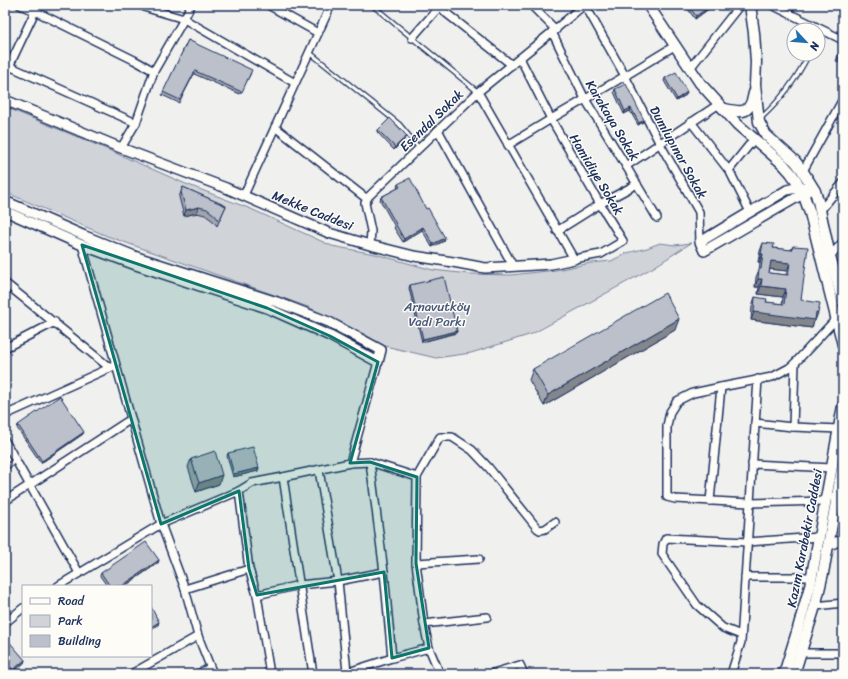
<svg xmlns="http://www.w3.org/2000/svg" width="848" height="679" font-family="Sriracha,sans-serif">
  <rect width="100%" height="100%" fill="#f0f0ee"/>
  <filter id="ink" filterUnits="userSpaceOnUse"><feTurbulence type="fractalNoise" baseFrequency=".025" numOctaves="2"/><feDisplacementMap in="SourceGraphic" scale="8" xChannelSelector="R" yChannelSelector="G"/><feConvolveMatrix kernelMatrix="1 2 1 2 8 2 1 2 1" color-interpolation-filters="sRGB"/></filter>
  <g filter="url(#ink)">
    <!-- green -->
    <path fill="#d0d3d8" stroke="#76819b" d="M5 107 104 148 186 184 251 209 332 246 375 254 433 270 469 274 511 275 556 270 591 263 611 261 627 253 647 248 660 243 675 245 691 243 654 267 532 334 471 353 436 358 385 346 364 334 308 307 107 236 5 192Z"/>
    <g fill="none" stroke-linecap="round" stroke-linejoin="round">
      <defs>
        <g id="lane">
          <path d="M372 5 478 92"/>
          <path d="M818 36 821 30"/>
          <path d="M309 52 399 124 419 148"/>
          <path d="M761 118C781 100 797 78 809 54"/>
          <path d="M5 463 8 466 16 459"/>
        </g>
        <g id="street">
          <path d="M20 5 35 11 134 60 154 71"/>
          <path d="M140 5 147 8 184 19 295 83"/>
          <path d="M268 5 318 33"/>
          <path d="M439 5 446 13 512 65"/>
          <path d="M531 5 556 30"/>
          <path d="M585 5 625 76 660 144 699 212 700 242"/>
          <path d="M772 5 843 40"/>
          <path d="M552 32 585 99 626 166 657 218"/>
          <path d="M412 38 440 6"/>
          <path d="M9 66 136 123"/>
          <path d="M691 67 740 5"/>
          <path d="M5 75 38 5"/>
          <path d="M478 92 574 259 601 254 623 241 600 204 551 119 520 58"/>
          <path d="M691 122 730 172 750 212"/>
          <path d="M275 127 367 199"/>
          <path d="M438 130 513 266"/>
          <path d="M508 145 551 119 625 76 676 45"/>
          <path d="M121 148 136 123 154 71 184 19 191 5"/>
          <path d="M626 166 719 104"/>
          <path d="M729 170 754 139"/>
          <path d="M803 171 843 99"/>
          <path d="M244 195 331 5"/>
          <path d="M820 211 843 183"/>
          <path d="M557 231 600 204 637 184"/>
          <path d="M82 245 161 524 185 589 198 636 213 674"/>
          <path d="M370 245 371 231 365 203 368 197 478 92 552 32 584 5"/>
          <path d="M830 256 843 242"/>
          <path d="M5 283 110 368"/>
          <path d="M5 348 55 322"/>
          <path d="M5 415 114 366"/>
          <path d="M755 423 793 427 839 429"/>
          <path d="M793 427 795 363"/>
          <path d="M5 441 79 573"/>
          <path d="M370 462 384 572 392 658"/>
          <path d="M350 463 378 362"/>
          <path d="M752 464 832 468"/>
          <path d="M319 470 338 581 347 672"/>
          <path d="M283 477 313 674"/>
          <path d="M417 477 440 437H452L472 450 489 468 537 528 540 530 545 529 555 522"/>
          <path d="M239 491 249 569 257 595 270 674"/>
          <path d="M5 501 131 419"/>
          <path d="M710 501 721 387"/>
          <path d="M826 501 750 503 675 499 667 497V426L670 412 677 401 693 393 721 387 772 377 789 368 795 363 836 319"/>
          <path d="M416 563 479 559"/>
          <path d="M745 577H812"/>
          <path d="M58 586 161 524 239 491 252 483 283 477 350 463 370 462 417 477 416 563 424 624 429 648 440 674"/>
          <path d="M185 589 249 569"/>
          <path d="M257 595 299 585 338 581 384 572"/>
          <path d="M816 606 843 603"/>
          <path d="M5 623 23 608"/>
          <path d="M424 624 487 617"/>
          <path d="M741 635 723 628 697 605 662 554 663 544 666 538 747 542 819 537"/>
          <path d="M801 653H843"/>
          <path d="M131 674 198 636"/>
          <path d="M198 674 210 668"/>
          <path d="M342 674 392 658 429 648"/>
          <path d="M490 674 520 665 524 674"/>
          <path d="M731 674 741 642 758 379"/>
        </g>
        <g id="secondary">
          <path d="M5 100 121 148 226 188 329 233 370 245 414 256 453 262 485 268 551 264 574 259"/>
          <path d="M800 187 813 188 704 251 700 242 787 190Z"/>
          <path d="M5 201 85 236 137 257 277 302 329 322 381 350 378 362 330 336 267 308 136 265 82 245 5 211"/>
          <path d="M828 546 836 542 843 541"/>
        </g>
        <g id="primary">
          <path d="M648 5 700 83 737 124 783 164 791 173 796 180 804 196 810 213 843 345"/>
          <path d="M750 5 754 33 756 62 755 85 759 122 766 135 795 161 802 170 815 191 818 201 830 256 843 302"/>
          <path d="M725 109C743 113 750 114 754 93"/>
          <path d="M784 674 797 632 810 586 843 406"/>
          <path d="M794 674 816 603 823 573 843 464"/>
        </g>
      </defs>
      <!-- lane casing -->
      <use href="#lane" stroke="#1b2f5e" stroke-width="6"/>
      <!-- street casing -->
      <use href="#street" stroke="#1b2f5e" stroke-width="10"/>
      <!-- secondary casing -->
      <use href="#secondary" stroke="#1b2f5e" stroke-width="12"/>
      <!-- primary casing -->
      <use href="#primary" stroke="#1b2f5e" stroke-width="13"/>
      <!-- lane -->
      <use href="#lane" stroke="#fdfcf7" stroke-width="3.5"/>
      <!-- street -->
      <use href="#street" stroke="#fdfcf7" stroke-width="7"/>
      <!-- secondary -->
      <use href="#secondary" stroke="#fdfcf7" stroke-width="9"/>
      <!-- primary -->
      <use href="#primary" stroke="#fdfcf7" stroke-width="10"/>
    </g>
    <!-- wall -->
    <g fill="#a1a5ae" stroke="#1b2f5e" fill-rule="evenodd">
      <path d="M685 5H714L695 19Z"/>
      <path d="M188 40 251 73 240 94 194 74 179 103 162 95Z"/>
      <path d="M843 45V64L836 61Z"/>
      <path d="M665 78 686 95 676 101 664 81Z"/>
      <path d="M615 89 643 122 638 125 630 111 624 114 614 92Z"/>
      <path d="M378 130 406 138 394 150 377 132Z"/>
      <path d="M398 184 444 241 432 247 422 230 403 242 394 228 395 227 380 200 381 197 398 188 397 187Z"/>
      <path d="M183 187 226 206 217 226 213 221 205 215 197 213 184 216 179 197Z"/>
      <path d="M763 243 773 248 791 250 793 246 801 300 815 321H814L812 328 751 320 752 306 755 297 766 302 782 304 783 297 758 294 759 287H755L756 277 759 270 760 262H758L760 251ZM770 269 787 271 786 275 769 273Z"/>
      <path d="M410 285 457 331 456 333 422 342 409 288Z"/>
      <path d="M675 330 544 406 529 380 533 369Z"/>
      <path d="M18 425 83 434 41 463 17 428Z"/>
      <path d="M228 453 258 471 233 477 227 456Z"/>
      <path d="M191 459 219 484 196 492 188 467Z"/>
      <path d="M159 560 158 563 125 586H107L100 576 101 573Z"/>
      <path d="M5 639 25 660 24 663 12 673 5 664Z"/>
    </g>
    <!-- shaded-wall -->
    <g fill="#83868d" stroke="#1b2f5e">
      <path d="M712 5H714L695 19 696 16Z"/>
      <path d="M687 92 686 95 676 101 677 99Z"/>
      <path d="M631 108 630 111 624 114 625 111Z"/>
      <path d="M644 120 643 122 638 125 639 123Z"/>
      <path d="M407 136 406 138 394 150 395 147Z"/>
      <path d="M199 207 197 213 184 216 186 210Z"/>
      <path d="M423 227 422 230 403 242 404 239Z"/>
      <path d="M445 238 444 241 432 247 433 244Z"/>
      <path d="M761 254H763L760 262H758Z"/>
      <path d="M771 261 790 263 787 271 768 269Z"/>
      <path d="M758 279H762L759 287H755Z"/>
      <path d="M761 286 786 289 783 297 758 294Z"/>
      <path d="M754 312H816L818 313 815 321H814L812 328 751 320Z"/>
      <path d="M679 319 675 330 544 406 548 395Z"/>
      <path d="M457 331 456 333 422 342 423 339Z"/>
      <path d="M84 432 83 434 41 463 42 461Z"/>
      <path d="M259 468 258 471 233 477 234 474Z"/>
      <path d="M222 475 219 484 196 492 199 483Z"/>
      <path d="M159 560 158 563 125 586H122Z"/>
      <path d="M159 622 158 625 151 629V627Z"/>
      <path d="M25 660 24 663 12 673 13 670Z"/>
    </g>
    <!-- building -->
    <g fill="#bbc0ca" stroke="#1b2f5e" fill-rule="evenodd">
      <path d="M688 5H712L696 16Z"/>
      <path d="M188 40 252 70 242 92 195 71 180 100 163 92Z"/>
      <path d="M843 45V61L837 58Z"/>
      <path d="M676 72 687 92 677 99 665 78Z"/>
      <path d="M626 84 644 120 639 123 631 108 625 111 615 89Z"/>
      <path d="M390 118 407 136 395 147 378 130Z"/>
      <path d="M410 178 426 209 428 208 445 238 433 244 423 227 404 239 396 225V224L381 197 400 187 398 184Z"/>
      <path d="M183 187 226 206 219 221 215 215 207 209 199 207 186 210 181 192Z"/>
      <path d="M763 243 774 244 773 248 792 250 793 246 808 247 801 300 820 303 818 313 816 312 815 320 754 312 755 297 767 299 766 302 784 304 786 289 761 286 762 279H758L759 269H761L763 254H761ZM771 261 790 263 788 275 769 273Z"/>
      <path d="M444 277 457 331 423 339 410 285Z"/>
      <path d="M665 293 679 319 548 395 533 369Z"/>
      <path d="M60 396 84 432 42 461 18 425Z"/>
      <path d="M253 447 259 468 234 474 228 453Z"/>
      <path d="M215 451 222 475 199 483 191 459Z"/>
      <path d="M146 542 159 560 122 586H110L101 573Z"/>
      <path d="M151 607 159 622 151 627Z"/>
      <path d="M6 638 25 660 13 670 5 660V639Z"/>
      <path d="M33 671 36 674H30Z"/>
    </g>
  </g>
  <!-- marked area -->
  <path fill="#0f766e" fill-opacity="0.2" stroke="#0f766e" stroke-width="3" stroke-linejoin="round" d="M82 245 267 308 330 336 378 362 350 463 370 462 417 477 416 563 429 648 392 658 384 572 257 595 249 569 239 491 161 524Z"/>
  <g text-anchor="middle" stroke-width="3" stroke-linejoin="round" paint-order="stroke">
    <!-- street labels -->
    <g font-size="13" fill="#1b2f5e" stroke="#fdfcf7">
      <text transform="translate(431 120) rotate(-44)" y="5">Esendal Sokak</text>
      <text transform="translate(613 120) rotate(59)" y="5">Karakaya Sokak</text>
      <text transform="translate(679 152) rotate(61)" y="5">Dumlupınar Sokak</text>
      <text transform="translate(597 174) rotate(59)" y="5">Hamidiye Sokak</text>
      <text transform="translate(313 210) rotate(22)" y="5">Mekke Caddesi</text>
      <text transform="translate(804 538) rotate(-79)" y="5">Kazım Karabekir Caddesi</text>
    </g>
    <!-- park labels -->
    <g font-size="13" fill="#48587c" stroke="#fdfcf7">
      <text x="437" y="311">Arnavutköy<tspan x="437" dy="15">Vadi Parkı</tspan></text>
    </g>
  </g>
  <!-- margin -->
  <rect width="848" height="679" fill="none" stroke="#fdfcf7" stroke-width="20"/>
  <rect x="10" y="10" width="828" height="659" fill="none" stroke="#1b2f5e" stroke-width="1.5" filter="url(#ink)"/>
  <!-- legend -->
  <rect x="22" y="585" width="130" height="72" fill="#fdfcf7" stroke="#a3aaba"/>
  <rect x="30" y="598" width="20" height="6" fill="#fdfcf7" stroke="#a3aaba"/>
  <text x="58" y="605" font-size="12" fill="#1b2f5e">Road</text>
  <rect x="30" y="615" width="20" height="12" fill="#d0d3d8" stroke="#a3aaba"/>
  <text x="58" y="625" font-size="12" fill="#1b2f5e">Park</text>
  <rect x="30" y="635" width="20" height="12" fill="#bbc0ca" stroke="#a3aaba"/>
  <text x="58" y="645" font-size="12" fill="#1b2f5e">Building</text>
  <!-- north arrow -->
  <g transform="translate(806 42) rotate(116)"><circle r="19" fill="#fdfcf7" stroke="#a3aaba"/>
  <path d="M0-3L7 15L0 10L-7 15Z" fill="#1f6fb2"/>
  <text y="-6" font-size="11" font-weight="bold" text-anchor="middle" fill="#1b2f5e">N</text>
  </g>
</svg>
